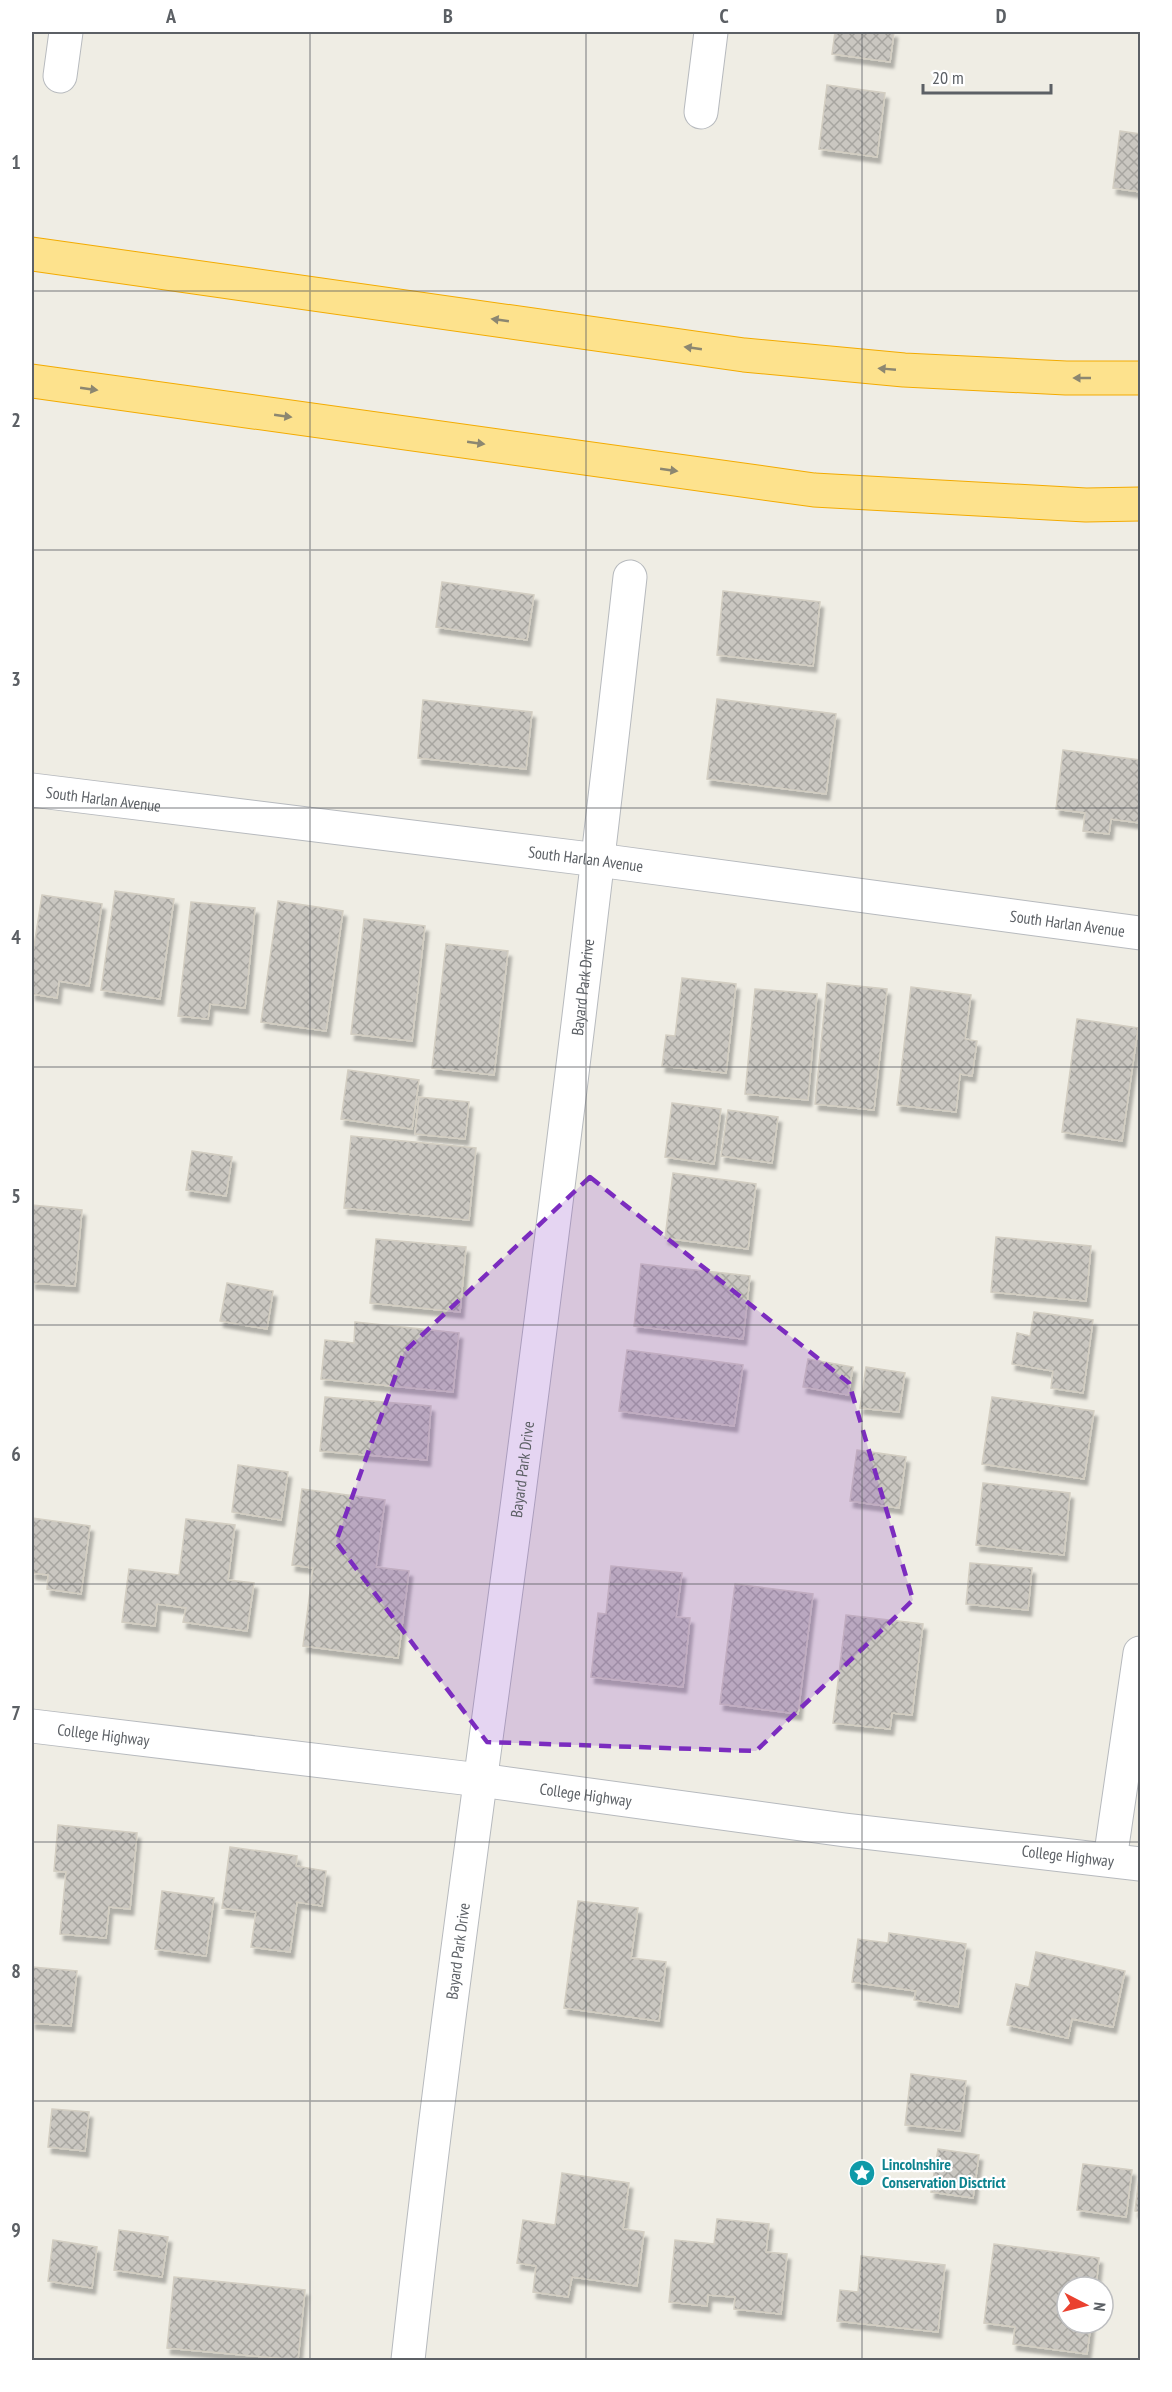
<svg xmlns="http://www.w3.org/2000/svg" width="1172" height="2392" font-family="'PT Sans Narrow',sans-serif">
  <defs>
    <pattern id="building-cross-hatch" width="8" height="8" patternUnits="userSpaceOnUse" patternTransform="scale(1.5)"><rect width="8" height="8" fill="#cac7c1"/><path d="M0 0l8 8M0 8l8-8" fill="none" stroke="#a7a5a0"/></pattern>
    <filter id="shadow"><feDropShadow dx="3.5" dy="6" stdDeviation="1.5" flood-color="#0004"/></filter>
  </defs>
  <rect width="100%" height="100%" fill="#efede4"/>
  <!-- building -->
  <g fill="url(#building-cross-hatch)" stroke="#d3cec2" stroke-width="1.5" filter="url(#shadow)">
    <path d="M835 32H894L890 62 832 54Z"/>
    <path d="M827 85 885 93 877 157 819 149Z"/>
    <path d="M1120 131 1140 134V192L1113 188Z"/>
    <path d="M442 582 534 595 527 640 436 627Z"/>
    <path d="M723 591 820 602 813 666 717 655Z"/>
    <path d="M717 699 836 714 826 794 707 779Z"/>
    <path d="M423 700 532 712 526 769 418 758Z"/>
    <path d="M1063 750 1140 760V823L1111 819 1109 834 1083 831 1085 813 1056 809Z"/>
    <path d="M115 891 174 899 160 999 101 990Z"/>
    <path d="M42 895 102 904 89 986 59 981 57 998 32 994V959Z"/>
    <path d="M278 901 343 911 326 1031 261 1022Z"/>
    <path d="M191 902 255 908 245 1008 210 1004 208 1019 178 1016Z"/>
    <path d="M364 919 425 926 412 1041 351 1034Z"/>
    <path d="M446 944 508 951 494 1075 432 1068Z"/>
    <path d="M682 978 736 984 726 1073 662 1066 666 1035 675 1036Z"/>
    <path d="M827 983 887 989 874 1110 815 1104Z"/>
    <path d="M911 987 971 995 965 1039 977 1041 972 1076 960 1074 956 1112 897 1105Z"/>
    <path d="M755 989 817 994 808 1100 745 1094Z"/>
    <path d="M1077 1019 1138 1028 1122 1141 1062 1132Z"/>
    <path d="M348 1070 419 1080 412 1129 341 1119Z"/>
    <path d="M419 1097 469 1102 465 1139 415 1134Z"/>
    <path d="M672 1103 721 1109 714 1164 665 1157Z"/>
    <path d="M728 1110 778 1117 772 1163 721 1156Z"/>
    <path d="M351 1136 476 1148 469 1220 344 1208Z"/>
    <path d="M192 1151 232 1157 226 1196 186 1190Z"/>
    <path d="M673 1173 756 1184 748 1249 665 1238Z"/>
    <path d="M32 1205 82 1210 75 1286 32 1283Z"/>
    <path d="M996 1237 1091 1246 1086 1301 991 1292Z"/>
    <path d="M376 1239 466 1247 460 1312 370 1303Z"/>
    <path d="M641 1264 750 1276 743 1339 634 1326Z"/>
    <path d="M227 1283 273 1291 267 1329 220 1321Z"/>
    <path d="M1034 1312 1093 1320 1083 1393 1051 1388 1053 1371 1012 1364 1017 1333 1030 1336Z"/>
    <path d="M355 1322 459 1333 453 1392 321 1379 325 1340 354 1343Z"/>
    <path d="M627 1350 743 1365 734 1426 619 1411Z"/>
    <path d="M808 1359 853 1367 848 1395 803 1387Z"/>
    <path d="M866 1367 905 1373 899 1412 860 1408Z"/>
    <path d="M325 1397 431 1406 427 1460 320 1451Z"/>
    <path d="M992 1397 1094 1411 1084 1479 982 1464Z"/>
    <path d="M857 1450 906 1457 899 1508 850 1501Z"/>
    <path d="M238 1465 288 1472 281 1520 232 1512Z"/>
    <path d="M983 1483 1070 1493 1064 1555 976 1545Z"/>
    <path d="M302 1489 385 1500 376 1567 409 1571 398 1658 303 1646 313 1568 292 1565Z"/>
    <path d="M32 1518 90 1526 81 1594 47 1589 48 1575 32 1573Z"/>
    <path d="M186 1519 235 1525 228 1580 254 1583 247 1631 183 1622 186 1608 157 1604 155 1626 122 1622 129 1569 179 1575Z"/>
    <path d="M970 1563 1032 1568 1028 1610 966 1604Z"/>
    <path d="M611 1566 682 1573 676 1617 690 1618 683 1687 591 1677 598 1613 606 1614Z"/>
    <path d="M735 1584 813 1594 798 1714 720 1704Z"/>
    <path d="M846 1615 923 1624 912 1715 892 1713 890 1729 833 1723Z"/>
    <path d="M58 1825 137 1833 130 1909 109 1907 106 1938 60 1934 66 1872 54 1871Z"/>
    <path d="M230 1847 297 1856 296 1866 326 1871 322 1906 297 1902 290 1952 251 1947 256 1912 222 1908Z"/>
    <path d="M162 1891 214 1898 206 1956 155 1949Z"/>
    <path d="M578 1901 638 1908 631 1958 666 1962 659 2021 564 2008Z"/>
    <path d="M889 1933 966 1944 958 2007 914 2000 916 1991 852 1982 858 1939 888 1943Z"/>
    <path d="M1036 1952 1125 1971 1113 2027 1072 2019 1068 2038 1007 2025 1016 1984 1029 1987Z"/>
    <path d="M32 1967 77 1971 71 2026 32 2023Z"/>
    <path d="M911 2074 966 2081 960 2131 905 2125Z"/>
    <path d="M52 2109 89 2112 85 2151 48 2147Z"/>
    <path d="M938 2149 979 2155 973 2198 931 2192Z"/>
    <path d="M1083 2164 1132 2170 1126 2217 1077 2210Z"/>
    <path d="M1140 2168V2212L1135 2211Z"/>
    <path d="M562 2173 629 2183 623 2229 644 2232 637 2286 572 2277 568 2297 533 2292 536 2266 517 2263 523 2220 555 2225Z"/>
    <path d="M717 2219 769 2224 766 2252 787 2254 781 2314 734 2309 735 2297 708 2295 707 2306 669 2302 675 2240 714 2244Z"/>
    <path d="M119 2230 168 2237 162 2277 114 2270Z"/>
    <path d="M53 2240 97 2247 92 2288 48 2281Z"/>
    <path d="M994 2244 1099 2258 1096 2287H1067V2323H1091L1087 2354 1013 2344 1015 2327 984 2323Z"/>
    <path d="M861 2256 945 2265 938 2332 837 2321 840 2290 858 2292Z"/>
    <path d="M174 2277 305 2290 298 2360 167 2348Z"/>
  </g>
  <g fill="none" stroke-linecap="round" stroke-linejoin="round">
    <defs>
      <g id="street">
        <path d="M60 76 66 32"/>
        <path d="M701 112 711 32"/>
        <path id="s1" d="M32 790 598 860 1140 933"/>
        <path id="s2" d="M32 1726 480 1780 845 1830 1140 1864"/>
        <path d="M1110 1860 1140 1653"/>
        <path id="s3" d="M408 2360C439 2073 480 1787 518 1500 558 1193 596 885 630 577"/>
      </g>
      <g id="highway">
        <path d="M32 254 744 355 904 370 1066 378H1140"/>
        <path d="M32 381 814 490 1086 505 1140 504"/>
      </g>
    </defs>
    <!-- street casing -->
    <use href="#street" stroke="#b7babe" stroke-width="35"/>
    <!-- highway casing -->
    <use href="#highway" stroke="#f3ab00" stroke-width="35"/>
    <!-- street -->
    <use href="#street" stroke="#fff" stroke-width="33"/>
    <!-- highway -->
    <use href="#highway" stroke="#fde28d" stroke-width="33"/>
  </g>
  <!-- one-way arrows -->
  <defs><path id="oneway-solid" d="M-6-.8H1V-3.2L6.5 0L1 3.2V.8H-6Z" transform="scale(1.5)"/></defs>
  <g fill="#8c8771">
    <use href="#oneway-solid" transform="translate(500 320) rotate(-172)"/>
    <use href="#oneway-solid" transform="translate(693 348) rotate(-172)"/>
    <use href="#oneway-solid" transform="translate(887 369) rotate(-175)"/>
    <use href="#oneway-solid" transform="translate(1082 378) rotate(-180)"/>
    <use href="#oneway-solid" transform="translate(89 389) rotate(8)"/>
    <use href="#oneway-solid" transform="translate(283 416) rotate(8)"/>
    <use href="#oneway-solid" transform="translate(476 443) rotate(8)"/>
    <use href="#oneway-solid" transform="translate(669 470) rotate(8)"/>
  </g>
  <!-- marked area -->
  <path fill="#7b2cbf" fill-opacity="0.2" stroke="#7b2cbf" stroke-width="4.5" stroke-dasharray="12 8" stroke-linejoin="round" d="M590 1177 849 1383 913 1600 756 1751 487 1742 336 1542 404 1352Z"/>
  <!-- grid -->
  <path fill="none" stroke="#5c6065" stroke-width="1.5" stroke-opacity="0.55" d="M310 32V2360M586 32V2360M862 32V2360M32 291H1140M32 550H1140M32 808H1140M32 1067H1140M32 1325H1140M32 1584H1140M32 1842H1140M32 2101H1140"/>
  <!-- icons -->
  <defs>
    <symbol id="sight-disc" viewBox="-11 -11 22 22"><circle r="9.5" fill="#0f9aa8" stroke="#fff"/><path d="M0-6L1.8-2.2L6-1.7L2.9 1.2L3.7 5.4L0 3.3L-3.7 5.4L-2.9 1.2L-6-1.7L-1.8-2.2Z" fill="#fff"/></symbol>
  </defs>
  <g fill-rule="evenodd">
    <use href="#sight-disc" x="847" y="2158" width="30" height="30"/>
  </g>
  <g text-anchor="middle" stroke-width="4.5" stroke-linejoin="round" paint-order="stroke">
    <!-- street labels -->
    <g font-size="16" fill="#5c6065" stroke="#fff">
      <text dy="6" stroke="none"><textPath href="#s1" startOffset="72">South Harlan Avenue</textPath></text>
      <text dy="6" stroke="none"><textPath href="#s1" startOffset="558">South Harlan Avenue</textPath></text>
      <text dy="6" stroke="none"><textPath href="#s1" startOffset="1044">South Harlan Avenue</textPath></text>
      <text dy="6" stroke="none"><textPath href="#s3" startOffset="1384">Bayard Park Drive</textPath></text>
      <text dy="6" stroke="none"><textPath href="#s3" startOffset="898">Bayard Park Drive</textPath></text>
      <text dy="6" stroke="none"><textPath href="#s2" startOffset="72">College Highway</textPath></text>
      <text dy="6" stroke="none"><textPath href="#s2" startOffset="558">College Highway</textPath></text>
      <text dy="6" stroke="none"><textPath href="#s2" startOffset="1044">College Highway</textPath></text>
      <text dy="6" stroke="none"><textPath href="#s3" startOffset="412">Bayard Park Drive</textPath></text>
    </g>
    <!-- culture labels -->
    <g font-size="16" font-weight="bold" fill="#0d838f" stroke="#fff" text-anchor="start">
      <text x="882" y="2170">Lincolnshire<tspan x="882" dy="18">Conservation Disctrict</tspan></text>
    </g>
  </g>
  <!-- border -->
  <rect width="1172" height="2392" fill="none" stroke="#ffffff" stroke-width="66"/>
  <!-- north arrow -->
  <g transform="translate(1085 2305) rotate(97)"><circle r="28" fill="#ffffff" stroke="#bebfc1" stroke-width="1.5"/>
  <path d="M0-4.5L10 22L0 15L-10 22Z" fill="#ea412f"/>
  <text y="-9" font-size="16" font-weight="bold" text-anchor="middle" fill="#5c6065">N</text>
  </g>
  <!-- scale -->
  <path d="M923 84v9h128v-9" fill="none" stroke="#5c6065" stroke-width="3"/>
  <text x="932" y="84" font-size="18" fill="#5c6065" stroke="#ffffff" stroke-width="4.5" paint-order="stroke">20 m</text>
  <rect x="33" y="33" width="1106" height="2326" fill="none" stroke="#5c6065" stroke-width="2"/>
  <g font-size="20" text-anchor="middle" font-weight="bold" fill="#5c6065">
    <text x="171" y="23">A</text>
    <text x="448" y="23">B</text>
    <text x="724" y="23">C</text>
    <text x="1001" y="23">D</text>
    <text x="16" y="169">1</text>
    <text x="16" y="427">2</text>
    <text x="16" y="686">3</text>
    <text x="16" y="944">4</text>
    <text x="16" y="1203">5</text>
    <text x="16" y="1461">6</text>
    <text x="16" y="1720">7</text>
    <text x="16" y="1978">8</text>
    <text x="16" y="2237">9</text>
  </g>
</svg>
